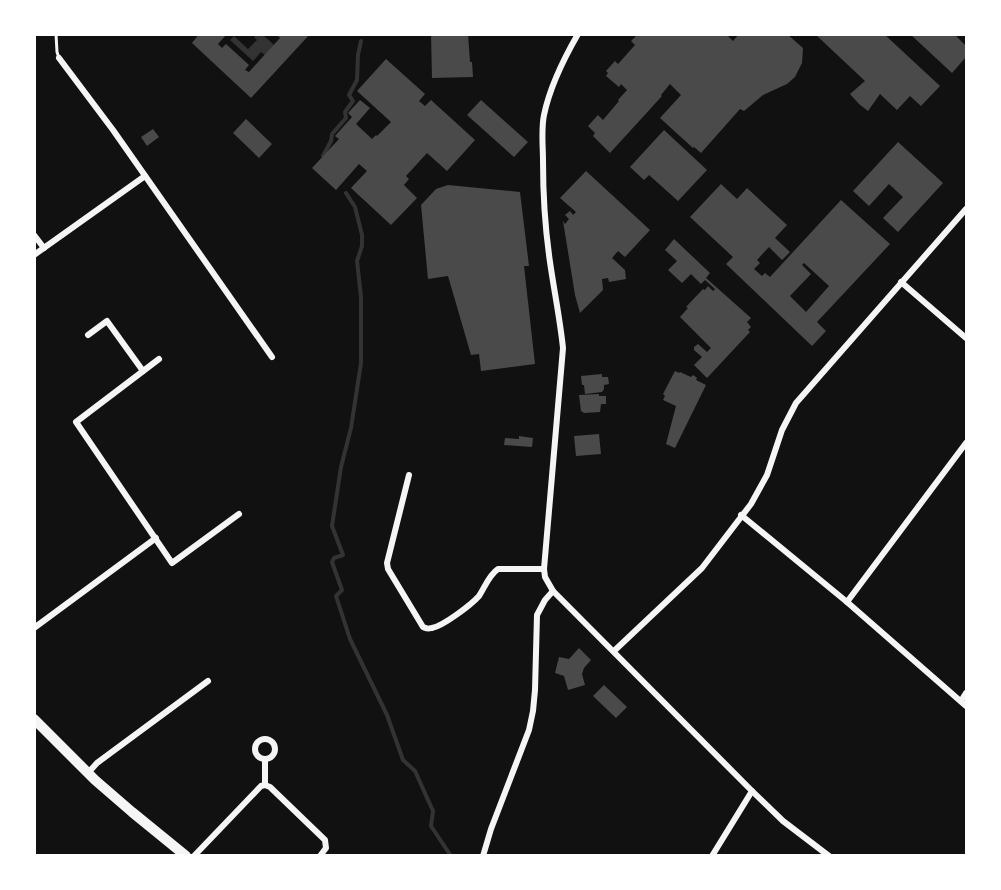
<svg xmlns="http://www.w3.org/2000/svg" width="1001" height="890" font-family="Jost,sans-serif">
  <rect width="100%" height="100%" fill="#111"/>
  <!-- water -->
  <path fill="#333" d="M256 35H263L274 45 265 55 261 52 253 61 230 40 234 36 248 49 257 40 254 37Z"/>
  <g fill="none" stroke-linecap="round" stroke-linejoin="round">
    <!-- stream -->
    <g stroke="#333" stroke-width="4">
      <path d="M323 156 331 141 332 134 346 118 345 112 353 101 349 95 357 80 358 55 361 41"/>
      <path d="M346 193 355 207 362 235V246L357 261 361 297V363L351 428 341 467 332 526 343 555 334 558 332 562 342 590 336 596 350 639 387 715 403 760 415 771 433 811 431 826 451 856"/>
    </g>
  </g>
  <!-- building -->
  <g fill="#4a4a4a" fill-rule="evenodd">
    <path d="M199 34H227L218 44 222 48 226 44 249 65 245 70 249 72 280 38 276 34H310L251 98 192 43Z"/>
    <path d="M431 34H468L470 62H472L473 77 432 78Z"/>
    <path d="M638 34 643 36 645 34H726L733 41 739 34H787L803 48 802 63 795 77 787 84 763 95 744 111 740 109 701 153 694 147 693 148 660 118 681 95 670 84 661 95 662 96 610 153 593 136 595 133 588 126 598 115 603 120 619 101 618 100 627 90 621 84 619 87 606 76 608 73 606 71 615 61 618 64 635 45 631 41Z"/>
    <path d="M815 34H884L940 86 921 106 910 96 897 110 880 94 868 111 859 104 850 94 865 81Z"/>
    <path d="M910 34H954L966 46V57L952 73Z"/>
    <path d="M386 59 425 94 419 101 425 106 431 100 475 140 447 171 427 153 406 176 409 179 404 185 417 198 391 225 351 188 367 171 359 164 336 190 312 168 339 139 335 136 352 117 348 113 360 100 370 108 356 124 372 139 376 135 377 136 391 122 357 91Z"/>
    <path d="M481 100 528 142 514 157 467 115Z"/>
    <path d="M246 119 272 144 259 158 233 133Z"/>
    <path d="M153 129 159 137 147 146 141 137Z"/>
    <path d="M664 130 707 170 678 201 649 175 644 180 630 167Z"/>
    <path d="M898 142 943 183 898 232 883 218 903 197 889 184 869 206 853 191Z"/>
    <path d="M586 171 650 230 625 257 618 251 612 258 625 270 626 279 609 282 608 278 602 279 603 290 580 313 575 295 563 221 565 224 569 219 565 215 570 211 573 215 576 212 560 198Z"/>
    <path d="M721 184 737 199 747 188 787 225 775 238 790 252 782 260 769 247 757 260 760 263 754 269 762 276 765 273 770 277 841 200 890 244 817 322 826 331 812 346 726 264 733 257 690 217ZM804 263 829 286 806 312 790 296 811 274 802 265Z"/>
    <path d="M448 185 520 192 529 266H524L535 364 481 371 479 354 471 355 448 276 428 279 421 205 436 189Z"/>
    <path d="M674 239 710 273 706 278 751 318 747 322 751 327 748 330 750 332 707 378 694 365 702 357 694 350V347L698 344 707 352 711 348 680 317 688 308 686 307 703 289 705 290 708 286 713 291 715 289 705 280 701 284 691 274 682 283 668 270 677 261 665 250Z"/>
    <path d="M675 371 679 373 680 372 691 377 693 375 697 378 696 380 706 385 675 448 666 444 676 406 663 400 665 396 663 394Z"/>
    <path d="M602 374V377H608L609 384 604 385V389L602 392 585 394 584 385H582L581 376Z"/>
    <path d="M599 394V396H606V404H601L600 412 584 413 581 411 579 395Z"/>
    <path d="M599 434 601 454 576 456 574 436Z"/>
    <path d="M519 436 533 438 532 447 504 445 505 438 519 439Z"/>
    <path d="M579 648 591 660 584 668 582 674 585 685 568 690 564 676 555 673 559 657 569 659Z"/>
    <path d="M604 685 627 707 616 718 593 696Z"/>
  </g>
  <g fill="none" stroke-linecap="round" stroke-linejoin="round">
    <!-- service -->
    <path stroke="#f5f5f5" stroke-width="3" d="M56 34 57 52 59 58"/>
    <!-- minor -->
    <g stroke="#f5f5f5" stroke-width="6">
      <path d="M578 34C563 60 550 86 544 115 541 129 543 146 543 161 543 195 545 228 550 262 554 290 560 319 563 348L544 569 545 577 553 591 752 791 783 821 829 856"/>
      <path d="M59 58 113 130 272 357"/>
      <path d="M34 235 44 248"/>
      <path d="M34 255 145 176"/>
      <path d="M901 282 966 338"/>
      <path d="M88 335 107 321 143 371"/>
      <path d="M159 359 76 422 172 563 239 514"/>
      <path d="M409 475 387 563 388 569 423 627C428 629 427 629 432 628 443 626 471 605 479 596 485 587 489 575 498 569H544"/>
      <path d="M741 515 847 602 966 706"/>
      <path d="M847 602 966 443"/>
      <path d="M34 628 156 538"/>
      <path d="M614 651 702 568 751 504 767 475 782 430 796 403 966 209"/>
      <path d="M961 701 966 693"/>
      <circle cx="265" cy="749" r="10"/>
      <path d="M265 759V785"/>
      <path d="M88 773 97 763 208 681"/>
      <path d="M194 856 261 786 265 785 270 787 325 840 326 848 320 856"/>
      <path d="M483 856 491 829 529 730 533 711 535 690 537 615 545 600 553 591"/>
      <path d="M712 856 752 791"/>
    </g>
    <!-- primary -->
    <path stroke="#f5f5f5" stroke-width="10" d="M34 719 95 780 132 812 186 856"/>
  </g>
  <!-- border -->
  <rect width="1001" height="890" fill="none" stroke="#ffffff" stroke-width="72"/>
</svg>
